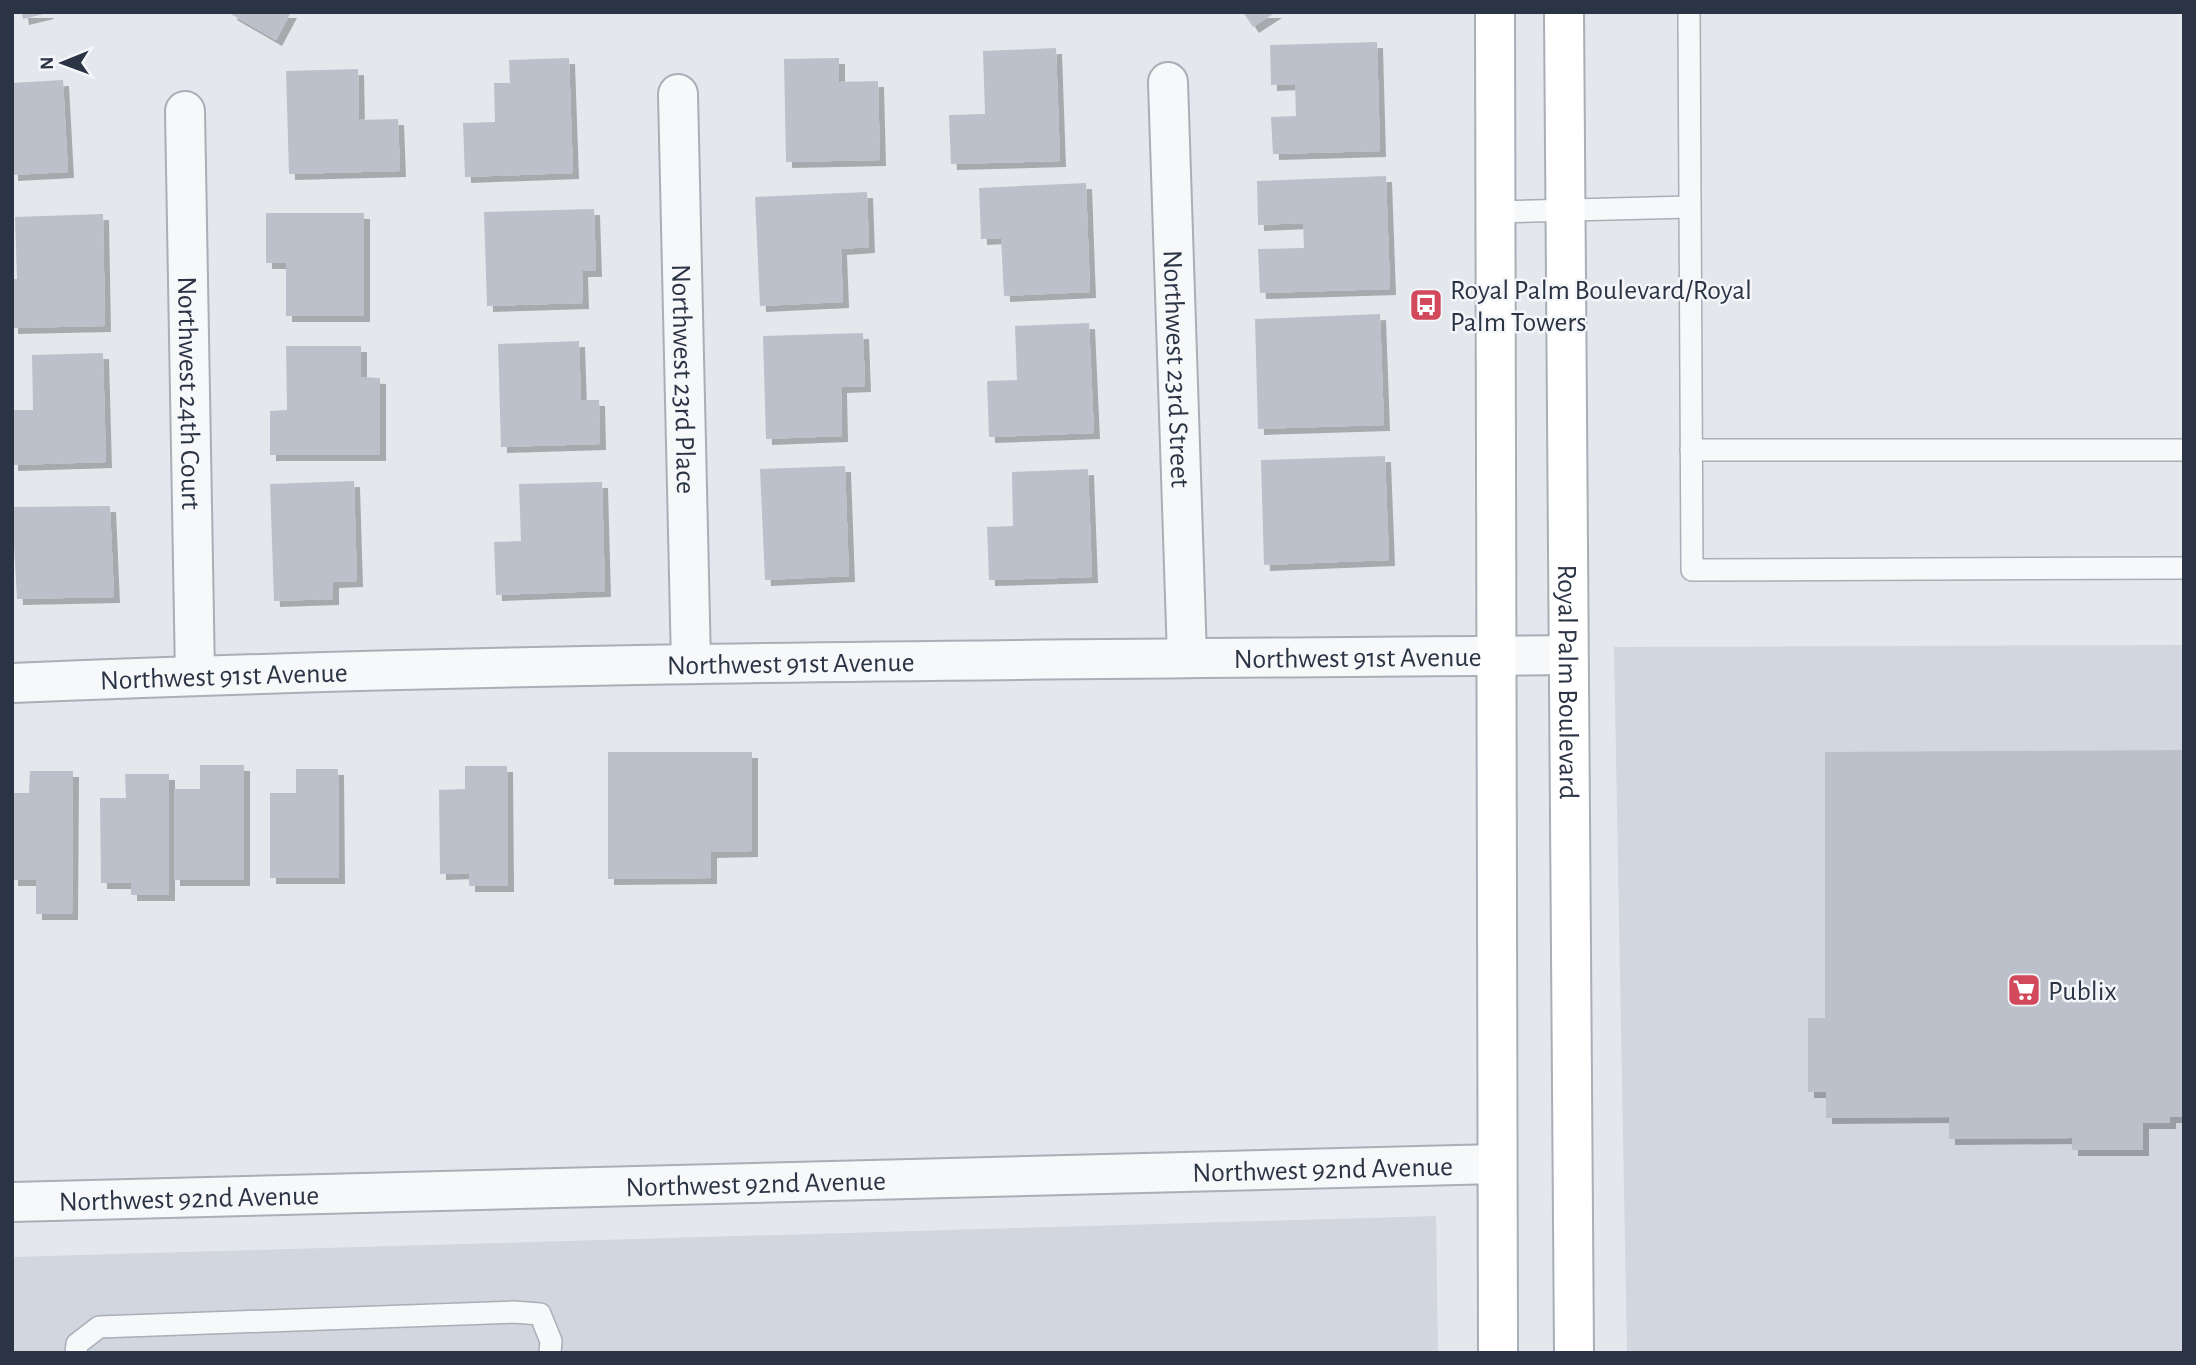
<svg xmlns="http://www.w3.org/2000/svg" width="2196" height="1365" font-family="'Alegreya Sans',sans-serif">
  <defs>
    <filter id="shadow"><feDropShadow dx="6" dy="6" stdDeviation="0" flood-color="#0004"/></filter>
  </defs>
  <rect width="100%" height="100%" fill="#e4e7ec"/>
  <!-- built -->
  <g fill="#d2d6de">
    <path d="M2184 645V1353H1627L1614 647Z"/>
    <path d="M1436 1216 1438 1353H12V1257Z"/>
  </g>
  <!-- building -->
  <g fill="#bbc0ca" filter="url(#shadow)">
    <path d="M22 12H47L48 13 23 19Z"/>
    <path d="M232 12H291L276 40 231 14Z"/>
    <path d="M1243 12H1276L1253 27Z"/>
    <path d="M1377 42 1380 151 1273 154 1271 117 1296 116 1295 84 1271 85 1270 45Z"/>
    <path d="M1056 48 1060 161 951 164 949 115 985 114 983 51Z"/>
    <path d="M569 58 573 173 465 177 463 123 495 122 494 83H510L509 60Z"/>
    <path d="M839 58V82L878 81 880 160 786 162 784 59Z"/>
    <path d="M358 69 359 120 398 119 400 171 289 174 286 71Z"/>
    <path d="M63 80 68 172 12 175V83Z"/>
    <path d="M1386 176 1390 289 1260 293 1258 249 1304 248 1303 223 1258 225 1257 181Z"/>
    <path d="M1086 183 1090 292 1004 296 1001 238 981 239 979 188Z"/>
    <path d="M867 192 869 247 841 249 843 302 760 306 755 197Z"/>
    <path d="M594 209 596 271H582L583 303 487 306 484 212Z"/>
    <path d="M266 213H364V316H286V263H266Z"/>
    <path d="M103 214 105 326 12 328V279H17L15 217Z"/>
    <path d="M1380 314 1384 425 1258 429 1255 319Z"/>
    <path d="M1089 323 1094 433 989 437 987 381 1017 380 1015 326Z"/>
    <path d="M863 333 865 386 841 387 842 436 766 439 763 336Z"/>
    <path d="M579 341 581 400H599L600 444 501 447 498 344Z"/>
    <path d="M286 346H361V377L380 378V455H270V411L287 410Z"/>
    <path d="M103 353 106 462 12 465V410H33L32 355Z"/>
    <path d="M1385 456 1389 560 1264 565 1261 460Z"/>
    <path d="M845 466 849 576 765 580 760 469Z"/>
    <path d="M1088 469 1092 577 989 580 987 527 1013 526 1012 472Z"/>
    <path d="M354 481 357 581 333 582V599L274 601 270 484Z"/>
    <path d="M602 482 605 591 496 595 494 542 521 541 519 484Z"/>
    <path d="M110 506 114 597 17 599 12 507Z"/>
    <path d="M2184 750V1117H2170V1123H2143V1150H2072V1138L1949 1139V1117L1826 1118V1092H1808V1018H1825V752Z"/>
    <path d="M608 752H752V851L711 852V878L608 879Z"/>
    <path d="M200 765H244V880H174V789H200Z"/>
    <path d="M465 766H507L508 886H469V873L440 874 439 790 465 789Z"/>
    <path d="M296 769H338L339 878H270V793H296Z"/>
    <path d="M30 771H73L72 914H36V880H12V793H29Z"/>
    <path d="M125 774H169V895H131V883H101L100 798H126Z"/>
  </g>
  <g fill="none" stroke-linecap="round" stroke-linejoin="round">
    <defs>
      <g id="service">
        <path d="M1689 12 1692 570 2184 568"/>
        <path d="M1495 212 1689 207"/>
        <path d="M1691 450H2184"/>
        <path d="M76 1353 77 1344 99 1327 514 1312 540 1314 551 1341 550 1353"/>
      </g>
      <g id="minor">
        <path id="s1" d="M1168 82 1187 657"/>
        <path id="s2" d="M678 94 691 663"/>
        <path id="s3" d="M185 111 195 675"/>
        <path id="s4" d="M12 683C530 661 1049 660 1567 655"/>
        <path id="s5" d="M12 1202 1497 1164"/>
      </g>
      <g id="secondary">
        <path d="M1495 12 1498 1353"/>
        <path id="s6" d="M1564 12 1574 1353"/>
      </g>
    </defs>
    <!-- service casing -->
    <use href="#service" stroke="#a9aeb7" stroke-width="24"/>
    <!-- minor casing -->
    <use href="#minor" stroke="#a9aeb7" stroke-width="42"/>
    <!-- secondary casing -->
    <use href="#secondary" stroke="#a9aeb7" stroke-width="42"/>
    <!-- service -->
    <use href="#service" stroke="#f7f8fa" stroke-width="21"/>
    <!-- minor -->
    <use href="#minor" stroke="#f7f8fa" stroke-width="38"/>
    <!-- secondary -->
    <use href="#secondary" stroke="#fff" stroke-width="38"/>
  </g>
  <!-- icons -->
  <defs>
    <symbol id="bus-square" viewBox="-11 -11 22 22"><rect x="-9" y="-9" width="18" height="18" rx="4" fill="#d1495b" stroke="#f4f6f9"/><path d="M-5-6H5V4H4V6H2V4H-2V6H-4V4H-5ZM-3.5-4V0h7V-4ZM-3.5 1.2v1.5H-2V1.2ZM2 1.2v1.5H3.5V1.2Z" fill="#fff"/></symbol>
    <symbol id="supermarket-square" viewBox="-11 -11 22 22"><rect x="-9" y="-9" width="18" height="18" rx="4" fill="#d1495b" stroke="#f4f6f9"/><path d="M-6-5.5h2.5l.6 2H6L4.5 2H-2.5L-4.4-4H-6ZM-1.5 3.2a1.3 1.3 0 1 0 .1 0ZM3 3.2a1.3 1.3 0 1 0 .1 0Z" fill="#fff"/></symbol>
  </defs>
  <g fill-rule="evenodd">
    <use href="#bus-square" x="1407" y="286" width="38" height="38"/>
    <use href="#supermarket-square" x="2005" y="971" width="38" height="38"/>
  </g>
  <g text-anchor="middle" stroke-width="5" stroke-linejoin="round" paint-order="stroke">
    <!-- poi labels -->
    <g font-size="28" fill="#2b3445" stroke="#f4f6f9" text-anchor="start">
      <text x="1450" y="299">Royal Palm Boulevard/Royal<tspan x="1450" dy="32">Palm Towers</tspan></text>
      <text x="2048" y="1000">Publix</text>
    </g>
    <!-- street labels -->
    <g font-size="28" fill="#2b3445" stroke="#f4f6f9">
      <text dy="10" stroke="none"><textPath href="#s1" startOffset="287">Northwest 23rd Street</textPath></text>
      <text dy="10" stroke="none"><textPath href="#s2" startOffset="285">Northwest 23rd Place</textPath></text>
      <text dy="10" stroke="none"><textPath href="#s3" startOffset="282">Northwest 24th Court</textPath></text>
      <text dy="10" stroke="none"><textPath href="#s4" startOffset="1346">Northwest 91st Avenue</textPath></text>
      <text dy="10" stroke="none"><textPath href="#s4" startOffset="779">Northwest 91st Avenue</textPath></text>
      <text dy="10" stroke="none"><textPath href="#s4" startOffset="212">Northwest 91st Avenue</textPath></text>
      <text dy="10" stroke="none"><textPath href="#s6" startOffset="670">Royal Palm Boulevard</textPath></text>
      <text dy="10" stroke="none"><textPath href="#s5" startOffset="1311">Northwest 92nd Avenue</textPath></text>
      <text dy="10" stroke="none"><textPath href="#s5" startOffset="744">Northwest 92nd Avenue</textPath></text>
      <text dy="10" stroke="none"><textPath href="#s5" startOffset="177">Northwest 92nd Avenue</textPath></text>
    </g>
  </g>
  <!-- border -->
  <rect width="2196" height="1365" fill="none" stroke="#2b3445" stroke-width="28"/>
  <!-- north arrow -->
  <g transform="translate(63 63) rotate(269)" stroke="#f4f6f9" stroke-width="5" paint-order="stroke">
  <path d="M0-5L12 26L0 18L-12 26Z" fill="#2b3445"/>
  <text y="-10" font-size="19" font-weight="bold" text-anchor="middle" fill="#2b3445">N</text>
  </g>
</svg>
